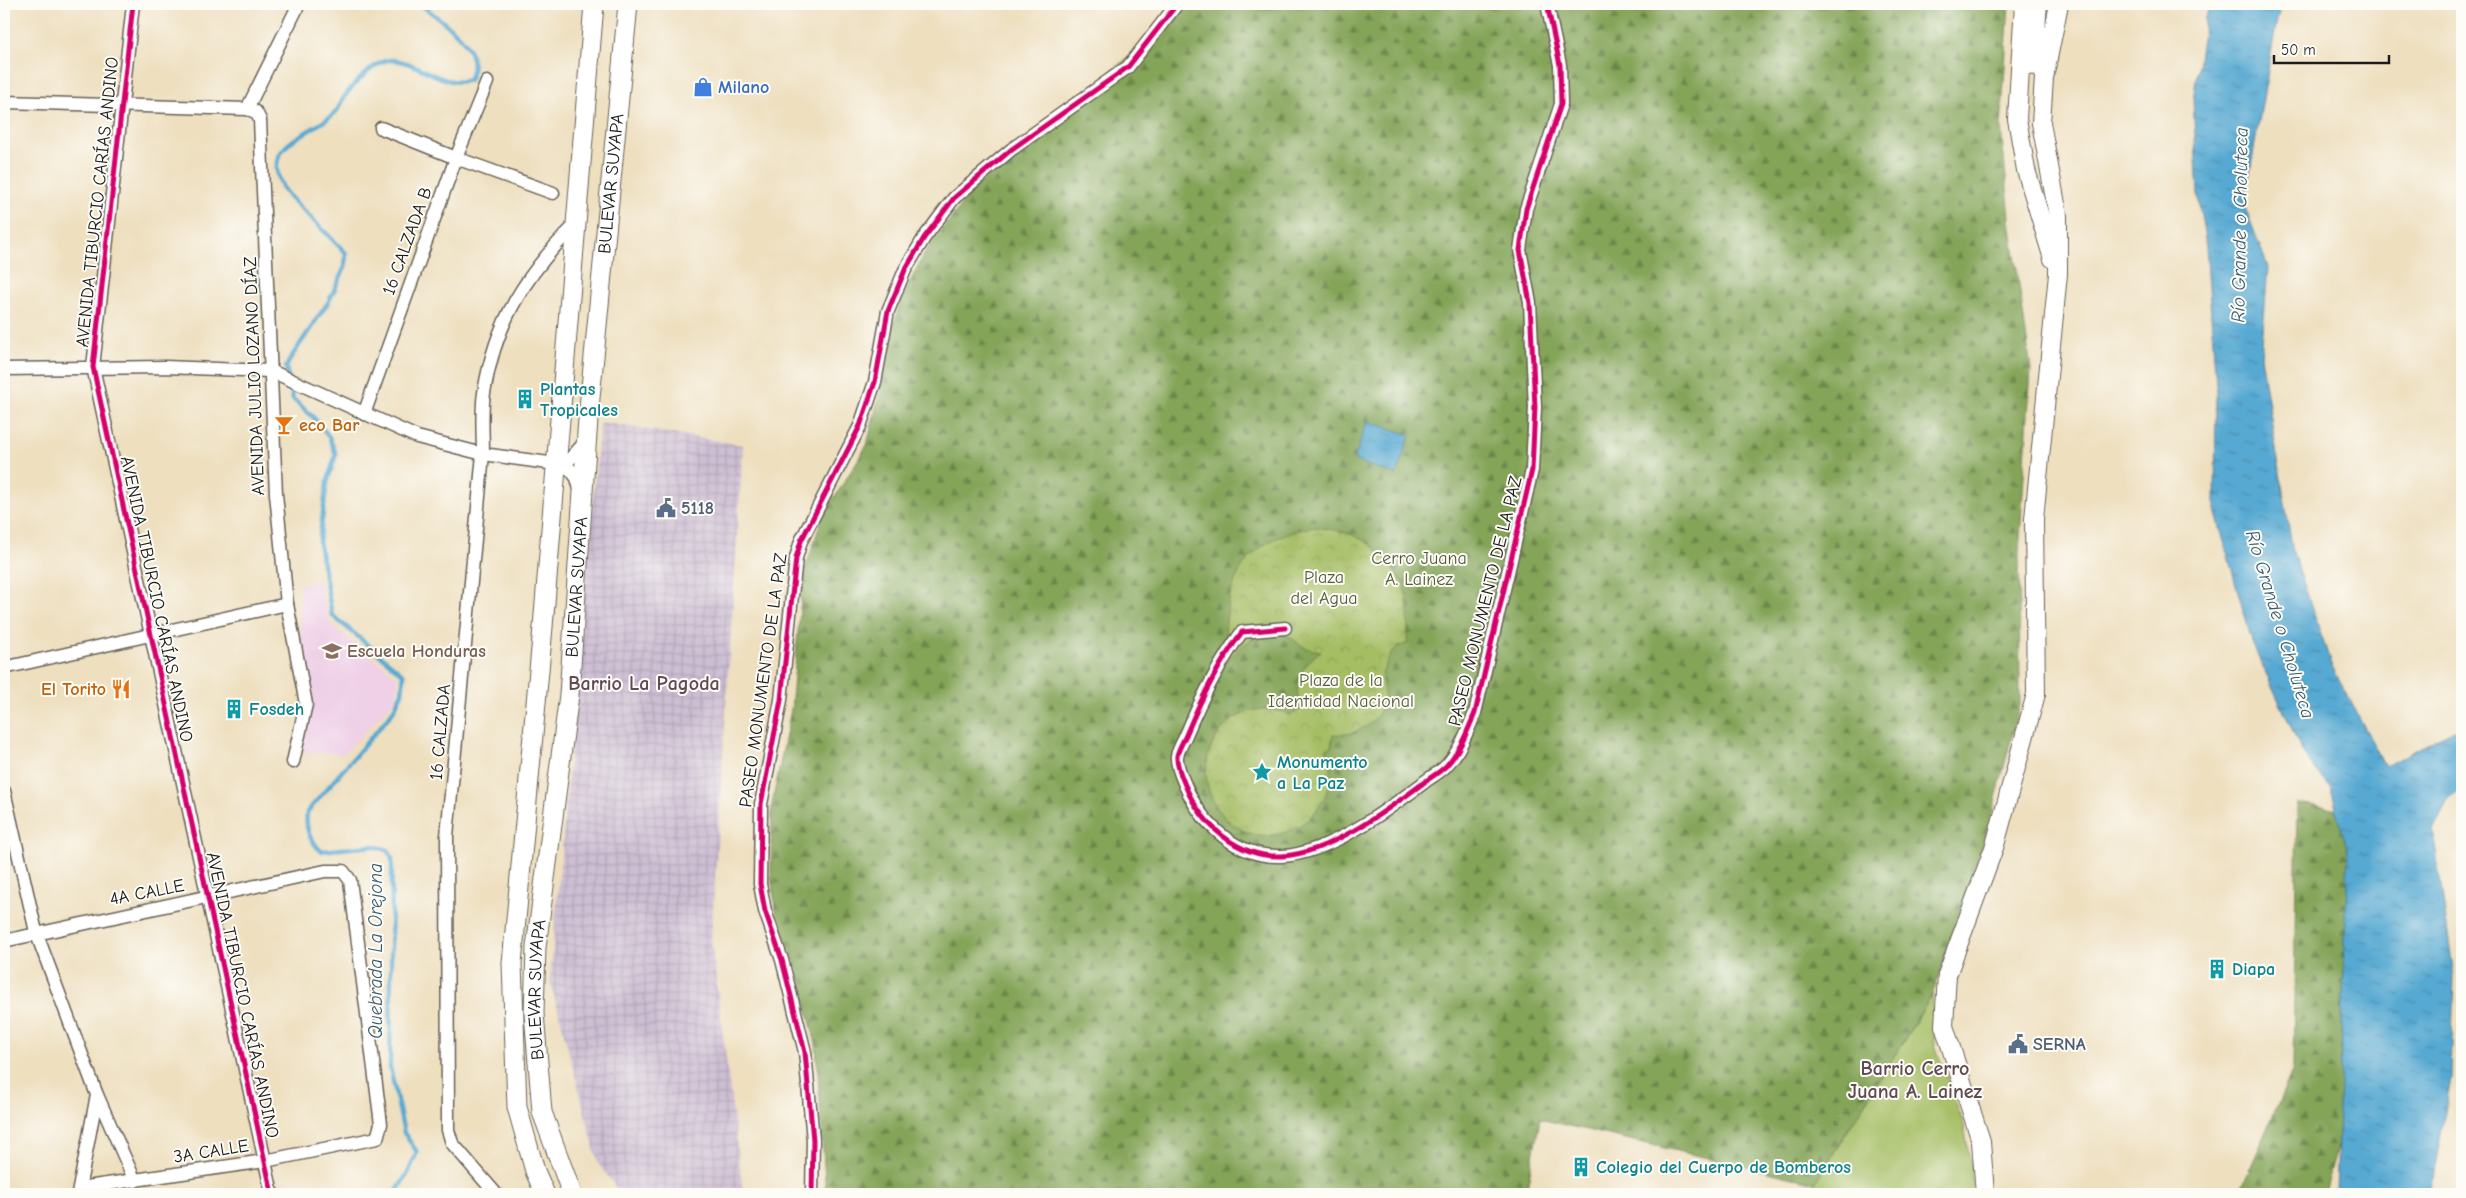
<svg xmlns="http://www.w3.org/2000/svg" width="2466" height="1198" font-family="'Comic Neue',sans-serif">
  <defs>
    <pattern id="industrial-grid" width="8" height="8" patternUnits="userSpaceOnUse" patternTransform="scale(1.25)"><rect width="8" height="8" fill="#cdbed3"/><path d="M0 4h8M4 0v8" fill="none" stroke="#afa3b5"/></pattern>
    <pattern id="forest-firs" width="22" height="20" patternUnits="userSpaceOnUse" patternTransform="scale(1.25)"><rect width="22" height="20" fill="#84a459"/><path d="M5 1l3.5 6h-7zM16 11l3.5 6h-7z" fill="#6b8549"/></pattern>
    <pattern id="park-crowns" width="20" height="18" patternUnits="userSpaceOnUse" patternTransform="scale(1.25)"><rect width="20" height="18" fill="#a5bd63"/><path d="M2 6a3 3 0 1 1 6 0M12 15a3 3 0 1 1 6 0" fill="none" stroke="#8da255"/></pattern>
    <pattern id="water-ripples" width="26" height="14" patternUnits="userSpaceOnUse" patternTransform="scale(1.25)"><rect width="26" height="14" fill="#57a9d2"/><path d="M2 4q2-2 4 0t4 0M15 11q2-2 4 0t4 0" fill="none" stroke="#4789aa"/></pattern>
  </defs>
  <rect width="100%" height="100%" fill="#fdfcf7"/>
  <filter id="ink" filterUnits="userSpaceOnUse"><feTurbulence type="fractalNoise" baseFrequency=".02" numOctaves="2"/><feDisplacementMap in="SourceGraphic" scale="10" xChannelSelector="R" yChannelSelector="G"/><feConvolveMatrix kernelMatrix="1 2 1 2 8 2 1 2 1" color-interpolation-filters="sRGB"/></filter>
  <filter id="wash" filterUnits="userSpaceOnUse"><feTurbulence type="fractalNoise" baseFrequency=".0096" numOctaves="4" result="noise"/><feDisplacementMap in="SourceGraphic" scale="20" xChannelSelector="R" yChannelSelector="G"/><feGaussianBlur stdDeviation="1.12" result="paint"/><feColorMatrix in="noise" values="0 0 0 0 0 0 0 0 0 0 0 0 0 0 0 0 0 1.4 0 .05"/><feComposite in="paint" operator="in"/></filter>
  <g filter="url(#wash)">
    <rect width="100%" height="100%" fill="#eedfbf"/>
    <!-- built -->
    <path fill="#efd0e7" d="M318 581 331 625 398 677 396 699 344 754 304 752 299 584Z"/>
    <!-- industrial -->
    <path fill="url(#industrial-grid)" d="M600 422 743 445 711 940 743 1194H621L598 1163 550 980Z"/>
    <!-- grass -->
    <path fill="#a5bd63" stroke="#606c40" d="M1932 995 1935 1045 1964 1125 1973 1181 1972 1194H1803L1815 1183Z"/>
    <!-- forest -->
    <g fill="url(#forest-firs)" stroke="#50603a">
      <path d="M1191 4H2009L2001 128 2011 228 2031 369 2019 552 2020 705 1990 821 1932 995 1815 1183 1540 1119 1526 1194H826L816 1045 798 970 777 917 771 876 772 804 791 710 803 576 822 518 867 445 881 387 891 332 903 295 927 249 976 186Z"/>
      <path d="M2297 803 2353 811 2352 1088 2325 1194H2239L2293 1070Z"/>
    </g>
    <!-- park -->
    <path fill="url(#park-crowns)" stroke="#606c40" d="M1312 527C1347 530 1370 537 1391 567 1395 573 1402 579 1404 586 1410 604 1408 625 1407 644 1403 645 1398 646 1396 648 1390 652 1383 669 1382 676 1382 686 1386 694 1383 704 1376 725 1354 737 1333 734L1331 747 1326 749C1331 757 1332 770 1330 779 1323 826 1265 856 1227 819 1176 771 1227 686 1291 715L1301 709C1292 684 1301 665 1321 651 1315 650 1309 650 1302 646 1298 644 1294 639 1290 637 1263 627 1242 642 1226 663 1222 592 1234 542 1312 527Z"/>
    <!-- water -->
    <g fill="url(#water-ripples)" stroke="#3a6277">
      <path d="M2211 4H2282L2277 20 2244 205 2268 267 2261 357 2293 552 2331 664 2385 766 2462 726V787L2447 802 2433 830 2454 976 2451 1078 2430 1194H2336L2348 852 2331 789 2303 753 2253 645 2215 510 2216 385 2206 246 2198 196 2193 100 2205 18Z"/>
      <path d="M1367 421 1410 435 1396 475 1354 460Z"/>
    </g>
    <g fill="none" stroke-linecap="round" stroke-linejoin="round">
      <!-- stream -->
      <path stroke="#57a9d2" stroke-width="4.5" d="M395 1194 409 1171 417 1152 404 1133 390 1067 392 858 388 850 373 846 321 851C309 839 305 829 307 812L392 713 402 693 404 675 332 615 319 542 327 483 336 454 329 437 314 418 293 399 286 367 292 356 329 301 345 267 346 253 286 193C255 143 310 137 336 112 339 109 340 103 343 99 351 87 375 61 389 60 416 59 443 89 469 80 486 46 442 22 420 4"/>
    </g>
  </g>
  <g filter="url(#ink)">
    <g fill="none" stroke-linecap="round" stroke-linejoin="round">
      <defs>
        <g id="minor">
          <path d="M133 4 93 367 272 1194"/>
          <path d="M4 102 247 109 256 112 260 120 276 494 287 604 306 704 293 762"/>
          <path d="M247 109 299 4"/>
          <path d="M381 128 456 158 553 193"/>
          <path d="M4 369 165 367 271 371 417 437 483 454 556 464 570 469 577 478 580 489"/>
          <path d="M364 414 456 158 487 82"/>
          <path d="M556 464 570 459 587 440"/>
          <path d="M1285 628 1242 632C1218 664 1201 699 1186 735 1183 742 1178 750 1177 756 1176 765 1182 778 1185 785 1201 824 1237 858 1282 856 1328 854 1386 811 1422 784 1429 778 1439 773 1446 766 1460 751 1467 732 1475 713L1532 470 1535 407 1530 303 1520 250 1526 209 1561 104 1560 65 1547 4"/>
          <path d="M4 668 287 604"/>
          <path d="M4 791 36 932 97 1095 78 1194"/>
          <path d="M4 941 325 871H343L350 880 381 1124 377 1138 265 1161 80 1188"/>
          <path d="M97 1095 135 1181"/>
          <path d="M496 1194 452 1143 448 1130 447 836 483 454C483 434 481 412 484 393 495 322 526 274 575 225"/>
          <path d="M812 1194 813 1140 805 1052 782 960 765 911 760 884 761 804 781 700 796 558 801 541 860 426 875 382 888 311 905 270 924 238 954 198 1012 149 1128 67 1177 4"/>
        </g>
        <g id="secondary">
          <path d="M2024 4 2017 119 2026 170 2053 259"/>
          <path d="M2033 66 2038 4"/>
          <path d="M1985 1194 1981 1141 1944 1026 1947 975 1995 845 2036 694 2034 519 2058 274V215L2041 123 2044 78 2059 4"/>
        </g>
        <g id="primary">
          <path d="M545 1194 535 1171 517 1107 512 963 543 627 594 4"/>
          <path id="s1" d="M572 1194 542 1112 534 1013 536 947 569 695 588 419 628 4"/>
        </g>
      </defs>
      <!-- minor casing -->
      <use href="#minor" stroke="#666055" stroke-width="15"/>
      <!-- secondary casing -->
      <use href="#secondary" stroke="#666055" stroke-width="20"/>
      <!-- primary casing -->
      <use href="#primary" stroke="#666055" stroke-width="21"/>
      <!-- minor -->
      <use href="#minor" stroke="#fff" stroke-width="12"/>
      <!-- secondary -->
      <use href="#secondary" stroke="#fff" stroke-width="18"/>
      <!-- primary -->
      <use href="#primary" stroke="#fff" stroke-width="19"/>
      <defs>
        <g id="cycleway">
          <path d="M133 4 93 367 272 1194"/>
          <path d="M1285 628 1242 632C1218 664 1201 699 1186 735 1183 742 1178 750 1177 756 1176 765 1182 778 1185 785 1201 824 1237 858 1282 856 1328 854 1386 811 1422 784 1429 778 1439 773 1446 766 1460 751 1467 732 1475 713L1532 470 1535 407 1530 303 1520 250 1526 209 1561 104 1560 65 1547 4"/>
          <path d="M812 1194 813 1140 805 1052 782 960 765 911 760 884 761 804 781 700 796 558 801 541 860 426 875 382 888 311 905 270 924 238 954 198 1012 149 1128 67 1177 4"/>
        </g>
      </defs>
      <!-- cycleway casing -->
      <use href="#cycleway" stroke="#fdfcf7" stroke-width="8"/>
      <!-- cycleway -->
      <use href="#cycleway" stroke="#d6006c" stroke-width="5"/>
    </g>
  </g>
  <!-- icons -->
  <defs>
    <symbol id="shop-bare" viewBox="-9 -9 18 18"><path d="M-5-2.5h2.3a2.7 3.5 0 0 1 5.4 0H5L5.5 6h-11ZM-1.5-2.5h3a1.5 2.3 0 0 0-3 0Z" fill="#3f7fe0" stroke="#fdfcf7" stroke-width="2.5" paint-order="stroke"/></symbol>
    <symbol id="building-bare" viewBox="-9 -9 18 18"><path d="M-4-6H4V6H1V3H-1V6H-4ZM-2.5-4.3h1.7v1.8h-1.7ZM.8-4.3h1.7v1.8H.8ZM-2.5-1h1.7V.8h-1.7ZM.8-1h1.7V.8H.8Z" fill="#0f9aa8" stroke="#fdfcf7" stroke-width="2.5" paint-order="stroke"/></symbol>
    <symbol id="bar-bare" viewBox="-9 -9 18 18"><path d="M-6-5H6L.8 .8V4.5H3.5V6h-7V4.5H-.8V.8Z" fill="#e8710a" stroke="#fdfcf7" stroke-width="2.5" paint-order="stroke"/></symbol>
    <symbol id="civic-bare" viewBox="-9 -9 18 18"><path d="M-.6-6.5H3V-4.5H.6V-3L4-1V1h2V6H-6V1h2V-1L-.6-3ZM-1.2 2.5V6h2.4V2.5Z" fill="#5c6f8a" stroke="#fdfcf7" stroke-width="2.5" paint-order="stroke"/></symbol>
    <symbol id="school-bare" viewBox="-9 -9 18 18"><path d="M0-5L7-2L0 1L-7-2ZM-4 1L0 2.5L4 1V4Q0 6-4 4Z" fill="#8d6e63" stroke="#fdfcf7" stroke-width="2.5" paint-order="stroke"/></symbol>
    <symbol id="restaurant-bare" viewBox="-9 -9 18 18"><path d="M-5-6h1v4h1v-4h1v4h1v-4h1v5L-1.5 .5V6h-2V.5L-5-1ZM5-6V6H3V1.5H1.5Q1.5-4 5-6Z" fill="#e8710a" stroke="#fdfcf7" stroke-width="2.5" paint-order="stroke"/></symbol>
    <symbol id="sight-bare" viewBox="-9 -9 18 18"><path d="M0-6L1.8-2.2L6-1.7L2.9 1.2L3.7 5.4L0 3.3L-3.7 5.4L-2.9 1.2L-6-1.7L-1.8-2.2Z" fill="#0f9aa8" stroke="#fdfcf7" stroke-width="2.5" paint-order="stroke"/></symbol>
  </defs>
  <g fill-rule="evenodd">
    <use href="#shop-bare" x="689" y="73" width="28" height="28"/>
    <use href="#building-bare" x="511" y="385" width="28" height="28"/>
    <use href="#bar-bare" x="270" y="411" width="28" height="28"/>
    <use href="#civic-bare" x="652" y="494" width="28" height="28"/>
    <use href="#school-bare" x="318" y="637" width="28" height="28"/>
    <use href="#restaurant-bare" x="107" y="675" width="28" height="28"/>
    <use href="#building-bare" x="220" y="695" width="28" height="28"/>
    <use href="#sight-bare" x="1248" y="758" width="28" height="28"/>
    <use href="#building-bare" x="2203" y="955" width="28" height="28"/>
    <use href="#civic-bare" x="2004" y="1030" width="28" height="28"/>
    <use href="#building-bare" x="1567" y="1153" width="28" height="28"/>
  </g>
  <g text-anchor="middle" stroke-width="4" stroke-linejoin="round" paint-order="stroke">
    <!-- shop labels -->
    <g font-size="18" font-weight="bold" fill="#366cbe" stroke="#fdfcf7" text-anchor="start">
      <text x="718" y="93">Milano</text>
    </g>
    <!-- street labels -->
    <g font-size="18" fill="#1c1c1c" stroke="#fdfcf7">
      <text dy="6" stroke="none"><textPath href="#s1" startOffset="1020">BULEVAR SUYAPA</textPath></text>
      <text transform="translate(97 202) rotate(-84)" y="6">AVENIDA TIBURCIO CARÍAS ANDINO</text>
      <text transform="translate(407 241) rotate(-70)" y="6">16 CALZADA B</text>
      <text transform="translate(254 376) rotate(-92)" y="6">AVENIDA JULIO LOZANO DÍAZ</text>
      <text dy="6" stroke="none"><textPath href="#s1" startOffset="615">BULEVAR SUYAPA</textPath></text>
      <text transform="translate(157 599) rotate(78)" y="6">AVENIDA TIBURCIO CARÍAS ANDINO</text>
      <text transform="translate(1485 601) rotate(-76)" y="6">PASEO MONUMENTO DE LA PAZ</text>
      <text transform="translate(763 680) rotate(-82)" y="6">PASEO MONUMENTO DE LA PAZ</text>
      <text transform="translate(440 732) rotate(-85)" y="6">16 CALZADA</text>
      <text transform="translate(147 892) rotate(-11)" y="6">4A CALLE</text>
      <text dy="6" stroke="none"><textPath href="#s1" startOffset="210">BULEVAR SUYAPA</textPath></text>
      <text transform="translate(243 995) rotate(78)" y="6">AVENIDA TIBURCIO CARÍAS ANDINO</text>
      <text transform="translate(211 1151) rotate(-9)" y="6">3A CALLE</text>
    </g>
    <!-- culture labels -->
    <g font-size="18" font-weight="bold" fill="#0d838f" stroke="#fdfcf7" text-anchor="start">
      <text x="540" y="395">Plantas<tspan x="540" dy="21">Tropicales</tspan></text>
      <text x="249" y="715">Fosdeh</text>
      <text x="1277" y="768">Monumento<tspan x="1277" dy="21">a La Paz</tspan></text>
      <text x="2232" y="975">Diapa</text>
      <text x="1596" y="1173">Colegio del Cuerpo de Bomberos</text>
    </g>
    <!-- food labels -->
    <g font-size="18" font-weight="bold" fill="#c56008" stroke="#fdfcf7" text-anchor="start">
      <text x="299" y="431">eco Bar</text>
      <text x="106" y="695" text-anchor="end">El Torito</text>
    </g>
    <!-- service labels -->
    <g font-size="18" font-weight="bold" fill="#4e5e75" stroke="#fdfcf7" text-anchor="start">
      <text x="681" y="514">5118</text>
      <text x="2033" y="1050">SERNA</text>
    </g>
    <!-- park labels -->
    <g font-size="18" fill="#535c38" stroke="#fdfcf7">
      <text x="1419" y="564">Cerro Juana<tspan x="1419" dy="21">A. Lainez</tspan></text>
      <text x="1324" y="583">Plaza<tspan x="1324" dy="21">del Agua</tspan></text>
      <text x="1341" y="686">Plaza de la<tspan x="1341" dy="21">Identidad Nacional</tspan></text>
    </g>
    <!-- education labels -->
    <g font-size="18" font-weight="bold" fill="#785e54" stroke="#fdfcf7" text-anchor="start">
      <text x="347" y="657">Escuela Honduras</text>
    </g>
    <!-- water labels -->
    <g font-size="19" font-style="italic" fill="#375b6e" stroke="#fdfcf7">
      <text transform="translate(2239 225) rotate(-89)" y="7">Río Grande o Choluteca</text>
      <text transform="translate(2281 624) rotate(73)" y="7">Río Grande o Choluteca</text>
      <text transform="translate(375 951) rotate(-90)" y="7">Quebrada La Orejona</text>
    </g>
    <!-- quarter labels -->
    <g font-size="20" font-weight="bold" fill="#604a53" stroke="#fdfcf7">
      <text x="644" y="690">Barrio La Pagoda</text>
      <text x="1915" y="1075">Barrio Cerro<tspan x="1915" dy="23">Juana A. Lainez</tspan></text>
    </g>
  </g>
  <!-- margin -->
  <rect width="2466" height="1198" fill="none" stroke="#fdfcf7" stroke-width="20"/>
  <!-- scale -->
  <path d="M2274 55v8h115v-8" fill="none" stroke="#1c1c1c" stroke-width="2.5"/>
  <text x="2281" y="55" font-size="15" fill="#1c1c1c" stroke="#fdfcf7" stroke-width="4" paint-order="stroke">50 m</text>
</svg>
